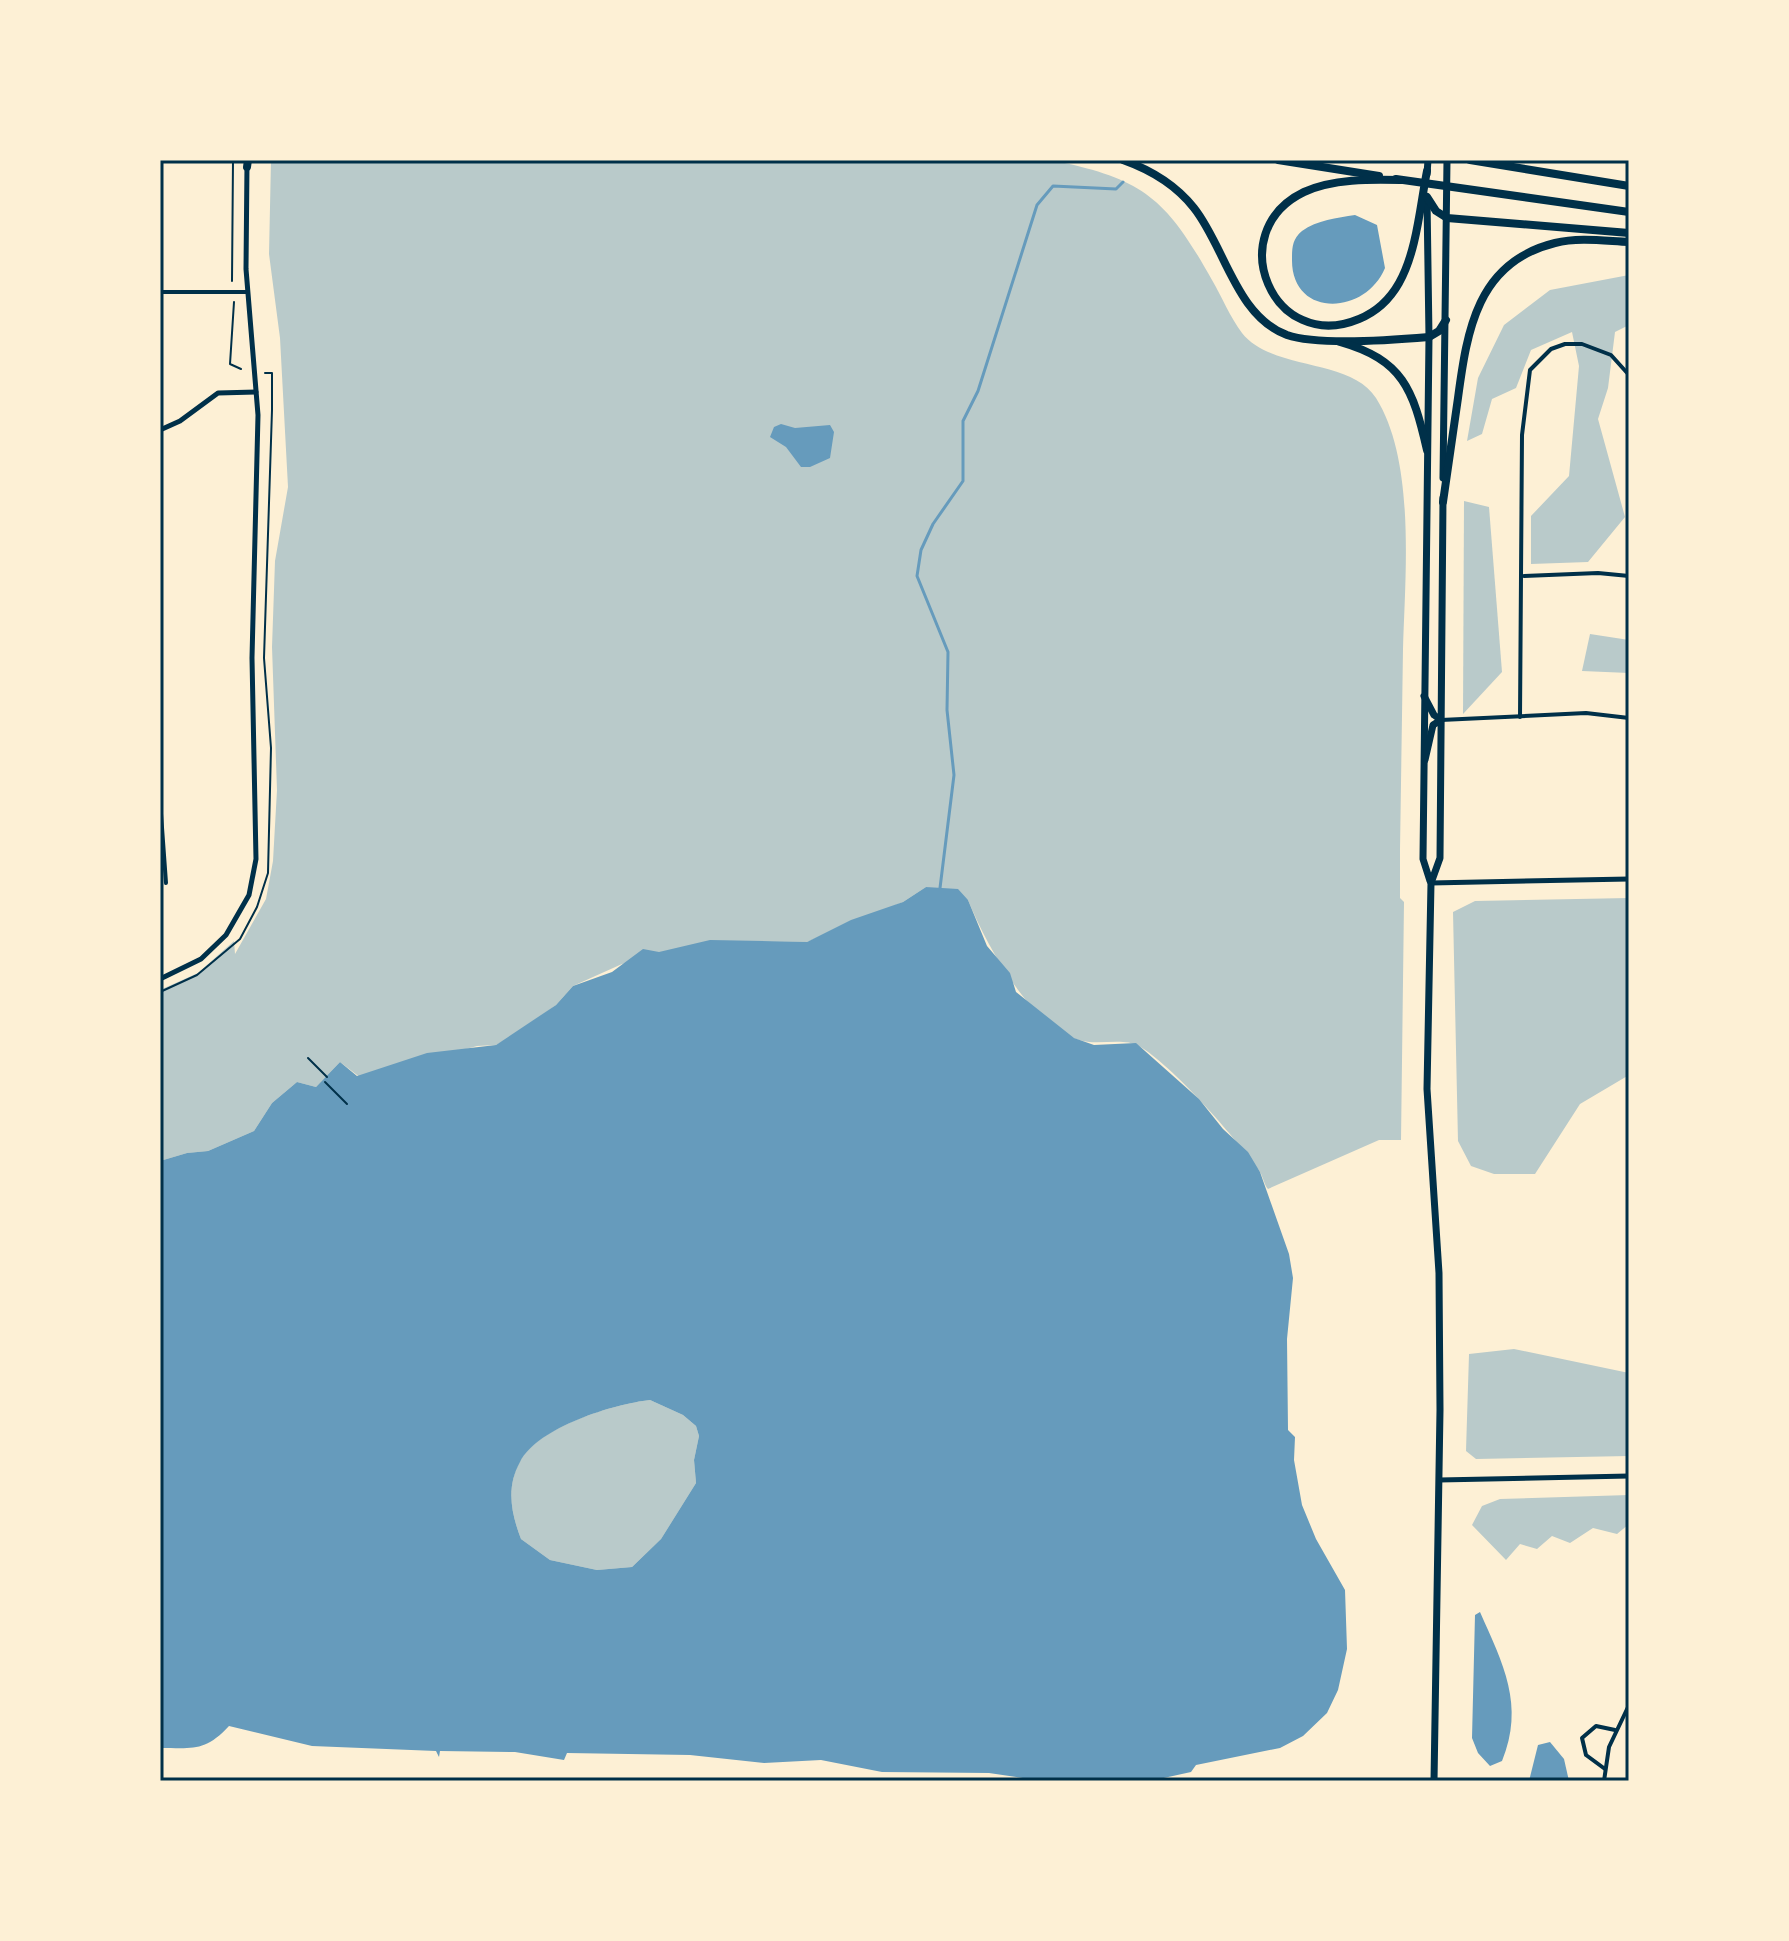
<svg xmlns="http://www.w3.org/2000/svg" width="1789" height="1941" font-family="Ubuntu,sans-serif">
  <rect width="100%" height="100%" fill="#fdf0d5"/>
  <!-- green -->
  <g fill="#b9caca">
    <path d="M271 160H1051C1144 179 1166 198 1212 280 1222 297 1230 317 1242 333 1272 371 1351 358 1376 398 1416 462 1405 576 1403 649 1402 716 1401 783 1400 850V898L1404 902 1401 1140H1379L1268 1189C1264 1185 1263 1175 1258 1169 1234 1136 1173 1066 1139 1046 1123 1037 1097 1046 1079 1040 1028 1023 987 946 968 900L926 887 903 902 807 942 730 941 622 964 573 986 556 1005 516 1034 496 1045 477 1046 361 1078 340 1062 316 1087 297 1082 272 1103 254 1131 208 1151 187 1153 160 1161V990L198 973 234 941 235 954 266 899 273 861 277 790 272 647 275 561 288 487 280 338 269 254Z"/>
    <path d="M1629 275V325L1615 332 1608 388 1598 419 1625 517 1588 562 1531 564V516L1569 476 1579 366 1572 332 1531 350 1516 388 1492 399 1482 434 1467 441 1478 378 1504 325 1550 290Z"/>
    <path d="M1464 501 1489 507 1502 672 1463 714Z"/>
    <path d="M1590 634 1629 640V673L1582 671Z"/>
    <path d="M1629 898V1075L1580 1104 1535 1174H1494L1471 1166 1458 1141 1453 912 1475 901Z"/>
    <path d="M1514 1349 1629 1373V1456L1476 1459 1466 1451 1469 1354Z"/>
    <path d="M650 1400 683 1415 696 1426 699 1436 694 1460 696 1483 661 1539 632 1567 597 1570 550 1560 521 1539C511 1513 506 1487 520 1461 538 1427 614 1404 650 1400Z"/>
    <path d="M1629 1495V1524L1617 1534 1593 1528 1570 1543 1552 1536 1537 1549 1520 1544 1506 1560 1472 1525 1482 1506 1500 1499Z"/>
  </g>
  <!-- water -->
  <g fill="#669bbc" fill-rule="evenodd">
    <path d="M1355 215 1377 225 1385 268C1365 316 1291 318 1292 259 1292 249 1292 239 1302 231 1317 220 1337 218 1355 215Z"/>
    <path d="M781 424 795 428 830 425 834 432 830 458 810 467H801L786 447 770 437 774 427Z"/>
    <path d="M926 887 958 889 968 900 987 946 1010 973 1016 992 1074 1038 1094 1045 1136 1043 1199 1099 1223 1129 1248 1152 1260 1172 1289 1254 1293 1278 1287 1339 1288 1430 1295 1437 1294 1460 1302 1505 1316 1539 1345 1590 1347 1649 1338 1690 1327 1713 1303 1736 1280 1748 1196 1765 1191 1772 1150 1781H1043L989 1773 882 1772 821 1760 764 1763 690 1755 567 1753 564 1760 515 1752 440 1751 439 1757 436 1751 312 1746 229 1726C205 1752 193 1748 160 1748V1161L187 1153 208 1151 254 1131 272 1103 297 1082 316 1087 340 1062 357 1076 427 1053 496 1045 556 1005 573 986 612 972 643 949 659 952 710 940 807 942 851 920 903 902ZM650 1400 683 1415 696 1426 699 1436 694 1460 696 1483 661 1539 632 1567 597 1570 550 1560 521 1539C511 1513 506 1487 520 1462 538 1427 614 1404 650 1400Z"/>
    <path d="M1480 1612C1503 1664 1525 1705 1502 1761L1490 1766 1478 1753 1472 1738 1475 1615Z"/>
    <path d="M1550 1742 1564 1759 1569 1781H1529L1538 1745Z"/>
  </g>
  <g fill="none" stroke-linecap="round" stroke-linejoin="round">
    <!-- stream -->
    <path stroke="#669bbc" stroke-width="3" d="M940 888 954 775 947 710 948 652 917 576 921 550 933 524 963 481V421L978 391 1037 205 1053 186 1116 189 1123 182"/>
    <!-- path -->
    <g stroke="#003049" stroke-width="2">
      <path d="M232 281 233 160"/>
      <path d="M234 302 230 364 241 369"/>
      <path d="M160 992 197 975 240 939 257 907 268 873 271 748 264 658 272 410V373H265"/>
      <path d="M325 1082 347 1104"/>
    </g>
    <!-- service -->
    <path stroke="#003049" stroke-width="2" d="M308 1058 327 1077"/>
    <!-- minor -->
    <g stroke="#003049" stroke-width="4">
      <path d="M160 292H247"/>
      <path d="M1524 576 1598 573 1629 576"/>
      <path d="M1520 717 1522 435 1530 370 1551 349 1565 344H1582L1611 355 1629 375"/>
      <path d="M1441 720 1586 713 1629 718"/>
      <path d="M160 800 166 883"/>
      <path d="M1605 1769 1586 1755 1582 1738 1596 1726 1615 1730"/>
      <path d="M1604 1781 1609 1747 1629 1705"/>
    </g>
    <!-- tertiary -->
    <g stroke="#003049" stroke-width="5">
      <path d="M160 430 180 421 218 393 256 392"/>
      <path d="M1431 883 1629 879"/>
      <path d="M160 979 201 959 226 935 249 895 256 859 252 658 258 415 246 269 247 164"/>
      <path d="M1439 1480 1629 1476"/>
    </g>
    <!-- primary -->
    <g stroke="#003049" stroke-width="7">
      <path d="M1427 174 1428 160"/>
      <path d="M1427 199 1429 337 1423 859 1430 881"/>
      <path d="M1443 478 1447 160"/>
      <path d="M1424 696 1434 715 1441 720"/>
      <path d="M1425 760 1433 725 1441 720"/>
      <path d="M1434 1781 1440 1410 1439 1273 1427 1089 1431 883 1440 858 1443 498"/>
    </g>
    <!-- motorway -->
    <g stroke="#003049" stroke-width="8">
      <path d="M1123 160C1151 170 1176 185 1194 208 1225 247 1236 316 1287 335 1319 346 1394 340 1429 337L1439 331 1446 320"/>
      <path d="M1278 160 1379 176"/>
      <path d="M1470 160 1629 186"/>
      <path d="M247 167 248 160"/>
      <path d="M1396 179 1629 212"/>
      <path d="M1401 180C1371 179 1332 179 1304 192 1221 232 1273 355 1359 319 1376 312 1390 299 1399 283 1417 251 1420 206 1427 171"/>
      <path d="M1427 197 1436 211 1447 218 1629 233"/>
      <path d="M1340 342C1403 360 1413 389 1427 450"/>
      <path d="M1443 502C1448 467 1453 433 1458 398 1467 331 1477 262 1555 243 1579 237 1605 241 1629 242"/>
    </g>
  </g>
  <!-- border -->
  <rect width="1789" height="1941" fill="none" stroke="#fdf0d5" stroke-width="324"/>
  <rect x="162" y="162" width="1465" height="1617" fill="none" stroke="#003049" stroke-width="3"/>
</svg>
